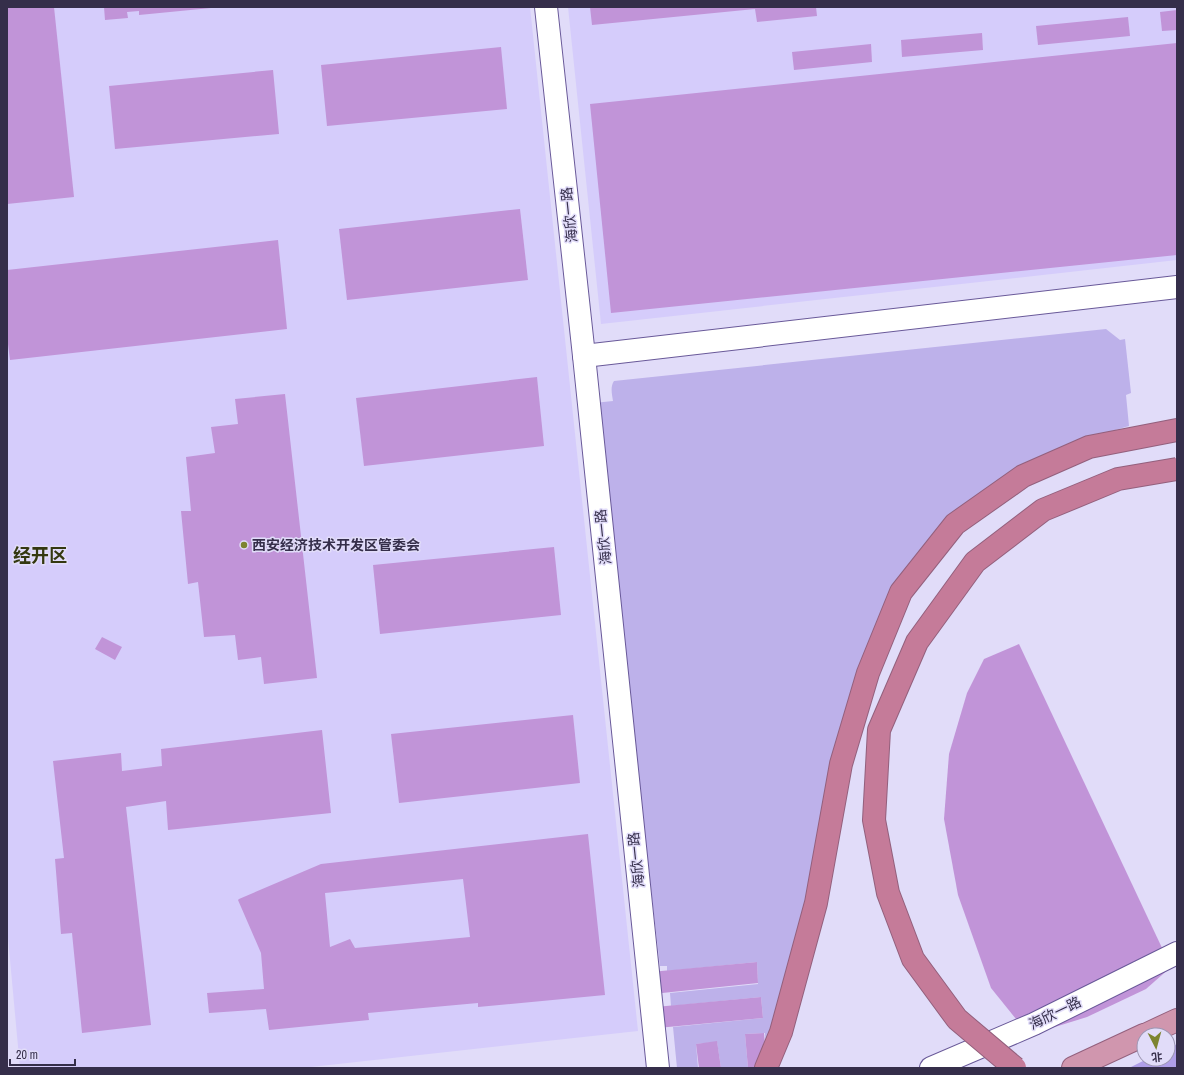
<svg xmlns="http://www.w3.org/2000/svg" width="1184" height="1075" font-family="'Archivo Narrow','Noto Sans SC',sans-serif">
  <rect width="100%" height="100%" fill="#e1dcf9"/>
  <!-- built -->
  <g fill="#d5ccfb">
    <path d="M7 7H530L638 1031 302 1068H20L7 927Z"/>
    <path d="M568 7H1177V260L601 324Z"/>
  </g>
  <!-- green -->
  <path fill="#bdb1ea" d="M1106 329 1120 340 1125 339 1131 393 1126 395 1129 426 1092 437 1024 470 917 572 834 789 767 1062 765 1033 745 1034 748 1068H721L717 1042 696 1044 698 1068H677L673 1027 763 1018 761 997 671 1006 670 993 758 984 757 962 667 971V966H660L594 403 613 401C612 394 610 387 614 381Z"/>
  <!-- forest -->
  <path fill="#af9ee8" d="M1177 1044V1068H1129L1147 1059H1168V1049Z"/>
  <!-- building -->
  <g fill="#c194d8" fill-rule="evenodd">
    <path d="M7 7H54L74 197 7 204Z"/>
    <path d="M104 7H211V8L139 15V11L127 12 128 18 105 20Z"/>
    <path d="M590 7H816L817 16 757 22 755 9 592 25Z"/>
    <path d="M1177 10V30L1162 31 1160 12Z"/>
    <path d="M1128 17 1130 36 1038 45 1036 26Z"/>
    <path d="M982 33 983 50 902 57 901 40Z"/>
    <path d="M1177 43V255L611 313 590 104Z"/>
    <path d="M871 44 872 62 794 70 792 52Z"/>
    <path d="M501 47 507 109 327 126 321 65Z"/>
    <path d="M273 70 279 134 115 149 109 86Z"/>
    <path d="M520 209 528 280 347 300 339 229Z"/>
    <path d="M278 240 287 329 10 360 8 344H7V270Z"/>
    <path d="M537 377 544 446 364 466 356 398Z"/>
    <path d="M285 394 317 678 264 684 261 657 238 660 235 635 204 637 198 582 188 584 181 511H191L186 457 215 453 211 427 238 424 235 399Z"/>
    <path d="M554 547 561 615 380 634 373 565Z"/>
    <path d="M102 637 122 647 115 660 95 649Z"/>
    <path d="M1019 644 1171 967 1146 989 1087 1017 1042 1031 1016 1019 991 988 958 895 944 819 949 754 967 693 984 659Z"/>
    <path d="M573 715 580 783 399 803 391 734Z"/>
    <path d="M322 730 331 813 168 830 166 801 126 807 151 1025 82 1033 72 933 61 934 55 859 64 858 53 761 121 753 122 771 162 766 161 749Z"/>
    <path d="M588 834 605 995 478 1007V1003L368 1013 369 1020 269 1030 266 1009 209 1013 207 993 264 989 261 953 238 900 239 899 321 864ZM463 879 470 937 355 948 350 939 330 947 325 893Z"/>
    <path d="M757 962 758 983 643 995 640 973Z"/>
    <path d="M761 997 763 1018 647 1029 645 1008Z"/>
    <path d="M764 1033 767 1068H748L745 1034Z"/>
    <path d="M717 1041 721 1068H699L696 1044Z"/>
  </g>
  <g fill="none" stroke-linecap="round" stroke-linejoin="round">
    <defs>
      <g id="minor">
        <path d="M546 7 584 356 658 1068"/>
        <path d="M584 356 1177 287"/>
        <path d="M931 1068 1034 1024 1177 953"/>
      </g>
      <g id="trunk">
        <path d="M1145 1035 1177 1020"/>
        <path d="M1073 1068 1144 1035"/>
      </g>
      <path id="motorway" d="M766 1068 781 1032 816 903 841 764 868 673 901 592 955 524 1023 476 1089 447 1177 430"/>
    </defs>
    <!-- minor casing -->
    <use href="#minor" stroke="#695999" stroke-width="24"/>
    <!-- trunk casing -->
    <use href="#trunk" stroke="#93607d" stroke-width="24"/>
    <!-- motorway casing -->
    <use href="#motorway" stroke="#93607d" stroke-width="24"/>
    <!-- minor -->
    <use href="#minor" stroke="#fff" stroke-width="22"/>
    <!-- trunk -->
    <use href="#trunk" stroke="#d096ae" stroke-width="22"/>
    <!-- motorway -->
    <use href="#motorway" stroke="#c57b99" stroke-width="22"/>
    <defs>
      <path id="motorway-bridge" d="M1015 1068 957 1019 913 959 888 893 874 820 879 730 917 642 975 562 1043 510 1118 479 1177 469"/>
    </defs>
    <!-- motorway-bridge casing -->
    <use href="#motorway-bridge" stroke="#93607d" stroke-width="24" stroke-linecap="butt"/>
    <!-- motorway-bridge -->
    <use href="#motorway-bridge" stroke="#c57b99" stroke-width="22"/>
  </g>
  <!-- markers -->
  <circle fill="#7d8430" stroke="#e1dcf9" stroke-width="1.5" cx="244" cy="545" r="4"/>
  <g text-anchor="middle" stroke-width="3" stroke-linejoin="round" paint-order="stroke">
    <!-- street labels -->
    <g font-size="14" fill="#352e4a" stroke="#e1dcf9">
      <text transform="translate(569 215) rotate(-96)" y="5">海欣一路</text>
      <text transform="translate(603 537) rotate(-96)" y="5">海欣一路</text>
      <text transform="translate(636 860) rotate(-96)" y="5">海欣一路</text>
      <text transform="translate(1055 1013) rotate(-26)" y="5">海欣一路</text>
    </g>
    <!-- poi labels -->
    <g font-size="14" font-weight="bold" fill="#352e4a" stroke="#e1dcf9" text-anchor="start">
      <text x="252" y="550">西安经济技术开发区管委会</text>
    </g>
    <!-- district labels -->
    <g font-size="18" font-weight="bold" fill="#343810" stroke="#e1dcf9">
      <text x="40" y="562">经开区</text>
    </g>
  </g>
  <!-- border -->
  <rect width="1184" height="1075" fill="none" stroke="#352e4a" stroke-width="16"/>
  <!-- north arrow -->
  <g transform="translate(1156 1047) rotate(174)"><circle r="19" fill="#e1dcf9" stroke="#9c96b3"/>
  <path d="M0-3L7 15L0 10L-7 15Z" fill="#7d8430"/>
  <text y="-6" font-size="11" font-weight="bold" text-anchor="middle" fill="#352e4a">北</text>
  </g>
  <!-- scale -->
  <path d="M10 1059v6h65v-6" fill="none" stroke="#352e4a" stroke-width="2"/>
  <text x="16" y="1059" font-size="12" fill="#352e4a" stroke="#e1dcf9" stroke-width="3" paint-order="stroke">20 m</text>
</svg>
